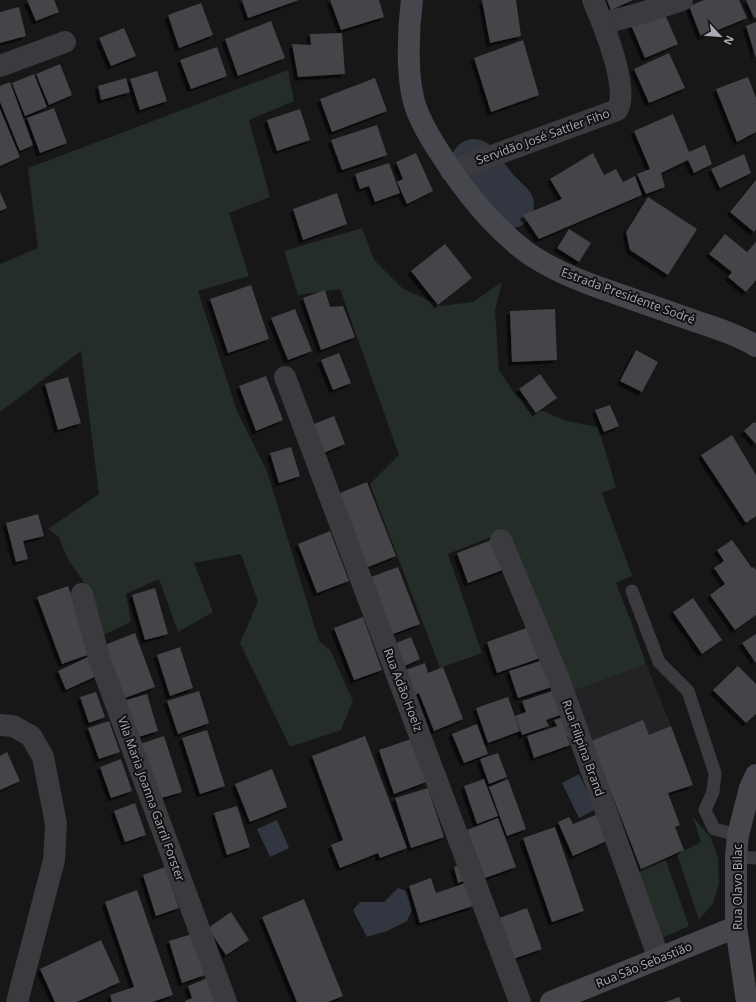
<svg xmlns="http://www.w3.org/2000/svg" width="756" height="1002" font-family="'Open Sans',sans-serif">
  <defs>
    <filter id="shadow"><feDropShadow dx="-3.5" dy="3.5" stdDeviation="0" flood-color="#0009"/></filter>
  </defs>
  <rect width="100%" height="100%" fill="#171718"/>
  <!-- built -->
  <path fill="#232325" d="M646 664 671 726 649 735 643 721 591 741 571 692Z"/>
  <!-- green -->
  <g fill="#252d28">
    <path d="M288 70 294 101 249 120 270 197 229 213 249 276 198 291 237 411 267 471 319 641 330 650 353 701 341 730 290 747 240 643 258 601 241 554 194 563 213 612 178 632 159 579 126 594 131 622 95 639 92 594 67 558 59 537 48 529 99 494 81 351 0 412V264L38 248 28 168Z"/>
    <path d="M362 228 374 260 402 288 441 306 473 302 502 282 495 310 499 370 516 396 540 410 567 421 598 427 616 487 602 493 632 576 616 583 632 624 646 664 571 692 501 533 448 554 482 653 440 668 370 484 399 455 340 289 298 295 284 251Z"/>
    <path d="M693 817 711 838 718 858 719 884 713 903 699 920 677 854 701 842Z"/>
    <path d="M633 849 665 858 689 926 655 941 623 854Z"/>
  </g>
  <!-- water -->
  <g fill="#323640">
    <path d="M579 774 596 809 579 818 562 783Z"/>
    <path d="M277 820 289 848 270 857 257 829Z"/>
    <path d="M398 888 407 891 412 910 407 921 387 931 367 937 353 910 360 902H384Z"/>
  </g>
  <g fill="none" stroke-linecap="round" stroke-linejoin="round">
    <!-- river -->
    <path stroke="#323640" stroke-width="46" d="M474 162 496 190 511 205"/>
  </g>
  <!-- building -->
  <g fill="#444448" filter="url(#shadow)">
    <path d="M27 0H54L59 12 36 21Z"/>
    <path d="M242 0H299L248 18Z"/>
    <path d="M330 0H379L384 17 341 30Z"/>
    <path d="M482 0H516L521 36 490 43Z"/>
    <path d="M607 0H633L611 10Z"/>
    <path d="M704 0H739L747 18 701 37 689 6Z"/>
    <path d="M746 0H756V17L754 18Z"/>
    <path d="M201 3 213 35 179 48 168 15Z"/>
    <path d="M19 7 26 36 0 43V12Z"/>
    <path d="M664 12 678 44 645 58 631 25Z"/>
    <path d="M271 21 285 58 238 76 225 39Z"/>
    <path d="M756 22V58L746 26Z"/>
    <path d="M124 28 136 56 111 66 99 38Z"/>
    <path d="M342 33 345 74 298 77 292 44 311 45 310 34Z"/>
    <path d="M523 40 539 95 491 112 474 58Z"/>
    <path d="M217 47 227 76 191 89 180 60Z"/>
    <path d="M669 53 685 88 649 103 634 69Z"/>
    <path d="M60 64 72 95 49 105 36 74Z"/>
    <path d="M157 71 167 101 140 110 130 79Z"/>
    <path d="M34 74 47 107 25 116 12 83Z"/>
    <path d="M748 77 756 98V132L737 142 716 89Z"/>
    <path d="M126 78 130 92 101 100 98 86Z"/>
    <path d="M375 78 387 111 332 132 320 99Z"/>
    <path d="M10 82 33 145 20 151 0 102V86Z"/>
    <path d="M54 108 67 143 40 153 27 118Z"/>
    <path d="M0 109 20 157 0 166Z"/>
    <path d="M300 109 310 140 277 151 267 120Z"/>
    <path d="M673 114 689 152 705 145 712 164 694 173 688 160 661 173 665 187 646 194 637 174 650 169 634 131Z"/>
    <path d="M377 125 387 155 342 170 331 140Z"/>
    <path d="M416 153 433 191 407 204 397 182 403 179 396 162Z"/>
    <path d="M593 153 604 175 616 169 623 182 635 176 642 195 539 239 523 215 562 199 550 179Z"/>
    <path d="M744 154 751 173 720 188 711 169Z"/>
    <path d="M389 163 400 193 375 202 369 186 360 189 355 174Z"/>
    <path d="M756 180V229L754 232 730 212Z"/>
    <path d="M0 192 7 208 0 211Z"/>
    <path d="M337 193 347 224 303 240 293 209Z"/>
    <path d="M648 197 697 229 668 275 630 250 626 232Z"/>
    <path d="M569 229 591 243 579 262 557 248Z"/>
    <path d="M725 234 747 252 756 242V280L746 292 728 277 732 272 709 254Z"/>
    <path d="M445 244 472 278 438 305 411 271Z"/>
    <path d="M251 285 269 339 228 353 210 299Z"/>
    <path d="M325 290 330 307 343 306 355 337 321 350 303 298Z"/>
    <path d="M295 309 312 351 288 360 271 318Z"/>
    <path d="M555 309 557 360 512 362 510 311Z"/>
    <path d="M636 350 658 362 642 392 620 381Z"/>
    <path d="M339 353 351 383 333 390 321 360Z"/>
    <path d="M540 374 557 398 536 413 519 389Z"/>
    <path d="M266 376 283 420 256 431 239 386Z"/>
    <path d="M68 377 81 423 58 430 45 384Z"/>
    <path d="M610 405 619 426 604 432 595 410Z"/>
    <path d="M334 416 345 444 321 454 309 426Z"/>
    <path d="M754 422 756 423V444L744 431Z"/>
    <path d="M732 435 756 475V516L746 523 701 455Z"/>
    <path d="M291 447 300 476 279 483 270 453Z"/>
    <path d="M367 482 396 556 363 569 335 495Z"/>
    <path d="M38 514 44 536 23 541 28 559 16 562 6 523Z"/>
    <path d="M330 531 349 581 317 593 298 544Z"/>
    <path d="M497 538 508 568 468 583 457 553Z"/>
    <path d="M732 540 752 568 754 567 756 570V615L735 630 710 595 725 584 714 568 724 561 717 550Z"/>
    <path d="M398 567 420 624 390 635 368 578Z"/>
    <path d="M68 586 93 653 62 664 37 597Z"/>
    <path d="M155 588 168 634 145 640 132 595Z"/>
    <path d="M693 598 722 640 702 654 673 612Z"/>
    <path d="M363 617 382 670 354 680 334 628Z"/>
    <path d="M532 626 543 657 497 673 487 642Z"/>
    <path d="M135 633 155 687 122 699 102 646Z"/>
    <path d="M756 634V663L742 643Z"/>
    <path d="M411 637 420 659 400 668 391 645Z"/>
    <path d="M180 647 193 688 170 696 157 655Z"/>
    <path d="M92 655 101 674 66 690 58 671Z"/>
    <path d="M546 659 555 686 518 698 509 671Z"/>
    <path d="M425 663 428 673 443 667 463 719 434 731 419 693 412 696 403 671Z"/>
    <path d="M738 666 756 684V714L746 723 713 690Z"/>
    <path d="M555 690 563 714 546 720 549 726 522 735 515 716 526 712 522 701Z"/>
    <path d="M199 691 209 723 178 734 167 701Z"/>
    <path d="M96 692 105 717 89 723 80 697Z"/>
    <path d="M147 694 158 731 135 738 123 701Z"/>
    <path d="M508 697 520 731 488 743 476 708Z"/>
    <path d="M566 716 572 734 567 736 570 745 534 758 527 736 557 726 554 720Z"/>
    <path d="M643 720 649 735 671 726 693 785 668 793 680 825 675 827 684 850 641 869 591 741Z"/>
    <path d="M109 721 120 752 99 759 88 728Z"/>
    <path d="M477 724 488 754 464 763 452 734Z"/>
    <path d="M207 730 225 786 200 794 182 738Z"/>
    <path d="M164 736 182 792 158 799 140 744Z"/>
    <path d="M365 736 407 848 380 858 378 853 340 868 331 845 343 840 312 756Z"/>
    <path d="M411 739 426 782 394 794 379 750Z"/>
    <path d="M7 752 20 781 0 790V756Z"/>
    <path d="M498 753 507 777 489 784 480 759Z"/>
    <path d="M121 759 132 791 111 798 100 767Z"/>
    <path d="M272 769 287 807 250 822 235 784Z"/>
    <path d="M484 779 498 816 477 824 464 786Z"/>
    <path d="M508 779 526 829 507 836 489 787Z"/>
    <path d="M428 788 444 837 411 848 395 798Z"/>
    <path d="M135 803 146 835 125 842 114 811Z"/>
    <path d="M237 806 250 847 227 855 214 813Z"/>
    <path d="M598 814 609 840 573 856 558 822 569 817 573 824Z"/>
    <path d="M498 818 516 867 485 878 467 830Z"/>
    <path d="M555 827 584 911 552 922 523 838Z"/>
    <path d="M464 864 469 879 458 883 454 867Z"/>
    <path d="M165 867 179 908 156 916 143 875Z"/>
    <path d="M431 878 436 893 466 883 473 906 420 923 409 886Z"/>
    <path d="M137 890 173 995 152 1002H112L110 995 134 987 105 902Z"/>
    <path d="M304 899 343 996 328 1002H297L262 917Z"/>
    <path d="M527 908 542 949 513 959 499 918Z"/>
    <path d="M231 912 249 940 226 955 208 928Z"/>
    <path d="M192 934 205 975 182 983 169 941Z"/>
    <path d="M101 940 120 982 77 1002H55L40 969Z"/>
    <path d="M210 977 220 1002H185V1001L192 998 188 986Z"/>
    <path d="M679 997 681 1002H666Z"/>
  </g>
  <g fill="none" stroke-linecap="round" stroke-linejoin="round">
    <!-- lane -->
    <g stroke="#3a3a3f" stroke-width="13">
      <path d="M632 591 659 662 688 691 715 773 713 792 705 810 714 829 738 835"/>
      <path d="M736 857 756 858"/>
    </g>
    <!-- street -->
    <g stroke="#3a3a3f" stroke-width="22">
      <path d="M603 23 639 14 682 0"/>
      <path d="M0 66 65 42"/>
      <path d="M451 171 617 110C631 90 602 21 593 0"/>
      <path d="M285 377 520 1002"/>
      <path d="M501 540 558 677 659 959"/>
      <path d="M82 594 99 658 226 1002"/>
      <path d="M0 725 13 726 31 736 43 757 56 824 54 860 17 1002"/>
    </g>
    <!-- secondary -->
    <g stroke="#46464d" stroke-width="22">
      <path d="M412 0C408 30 406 80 416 108 422 125 432 141 442 156 465 192 491 225 525 251 551 270 582 282 612 292 640 302 667 311 695 321 716 328 738 335 756 346"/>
      <path d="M551 1002 736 927"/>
      <path d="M747 1002 736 927V857L738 835 750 788 756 775"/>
    </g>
  </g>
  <g text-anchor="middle" stroke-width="4" stroke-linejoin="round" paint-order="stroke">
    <!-- street labels -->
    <g font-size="12" fill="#aaabb7" stroke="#121213">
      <text transform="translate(543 137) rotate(-20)" y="4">Servidão José Sattler Fiho</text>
      <text transform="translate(628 296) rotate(20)" y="4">Estrada Presidente Sodré</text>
      <text transform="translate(403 690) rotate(69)" y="4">Rua Adão Hoelz</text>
      <text transform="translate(583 748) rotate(70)" y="4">Rua Filipina Brand</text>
      <text transform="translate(151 799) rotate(70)" y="4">Vila Maria Joanna Garril Forster</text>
      <text transform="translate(738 887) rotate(-90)" y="4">Rua Olavo Bilac</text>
      <text transform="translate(644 965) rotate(-22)" y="4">Rua São Sebastião</text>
    </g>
  </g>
  <!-- north arrow -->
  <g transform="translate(720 36) rotate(116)" stroke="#121213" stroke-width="3" paint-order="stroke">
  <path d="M0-3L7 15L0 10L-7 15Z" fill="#aaabb7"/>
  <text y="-6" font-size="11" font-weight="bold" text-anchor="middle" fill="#aaabb7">N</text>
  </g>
</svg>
